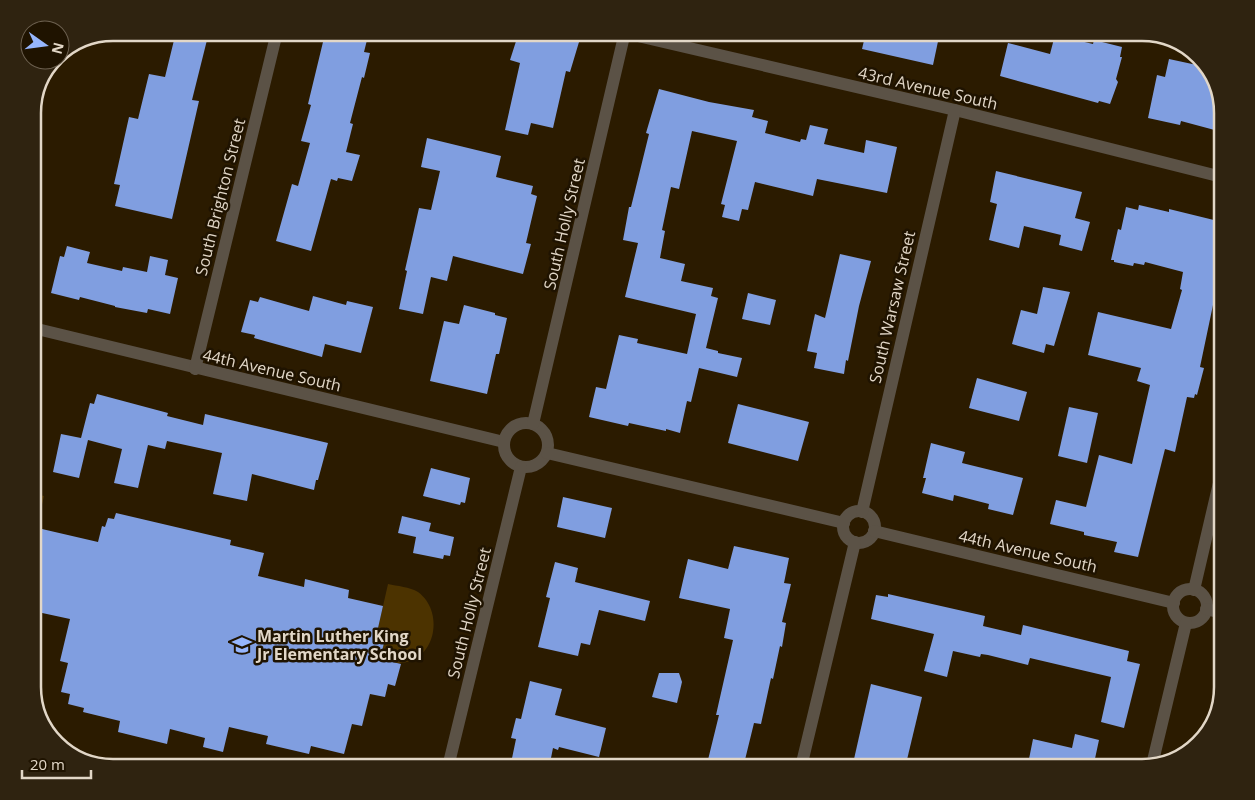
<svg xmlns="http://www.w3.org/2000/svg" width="1255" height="800" font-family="'Open Sans',sans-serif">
  <rect width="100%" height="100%" fill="#2b1b00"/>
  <!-- green -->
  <g fill="#4c3300">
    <path d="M33 493 44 496 38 522H33Z"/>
    <path d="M388 584C397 586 410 587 418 592 444 611 437 659 402 663 396 664 387 660 380 659L376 637Z"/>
  </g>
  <!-- building -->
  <g fill="#809ee0">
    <path d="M176 32H209L192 100 199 101 172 219 115 206 120 185 114 184 129 117 138 119 149 74 165 77Z"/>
    <path d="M326 32H369L364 52 370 53 364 78 362 77 350 123 353 124 346 152 360 155 352 181 338 178 337 181 331 179 311 251 276 241 292 184 298 186 310 143 301 141 311 105 308 104 323 42H324Z"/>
    <path d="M519 32H582L570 72 566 71 553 128 531 123 528 135 505 130 520 63 510 60Z"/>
    <path d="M866 32H940L933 65 862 49Z"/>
    <path d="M1055 35 1093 44 1094 40 1122 47 1120 57H1122L1116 79 1118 82 1110 104 1099 101 1098 103 1000 76 1008 43 1050 54Z"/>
    <path d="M1169 59 1206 67 1212 72 1222 108V132L1181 121 1180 125 1148 118 1157 75 1165 77Z"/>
    <path d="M659 89 709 102 754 110 752 117 768 121 765 133 800 142 801 139 806 140 810 125 828 129 824 144 864 153 866 140 897 147 887 193 817 179 813 196 755 182 748 210 742 209 739 221 722 217 725 205 721 204 737 141 692 131 679 189 671 187 662 230 665 231 660 258 685 264 681 281 713 288 711 296 718 298 706 348 718 351V353L742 358 737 377 699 368 691 402 687 401 680 433 666 429V431L629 423 628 426 589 417 596 387 606 389 619 335 638 339 637 343 687 354 696 314 625 297 638 243 623 240 629 207H631L649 134 646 133Z"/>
    <path d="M427 138 501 156 496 177 533 186 531 194 537 196 526 243 531 244 523 274 453 256 447 281 431 277 423 314 399 309 407 271 405 270 419 208 431 210 440 171 421 167Z"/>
    <path d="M996 171 1082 192 1075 218 1090 222 1082 251 1059 245 1061 235 1024 226 1019 248 989 240 997 204 990 202Z"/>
    <path d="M1139 205 1169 212V209L1222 222V262L1200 367 1204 368 1197 395 1195 394 1194 398 1187 397 1175 452 1165 449 1138 557 1114 552 1117 542 1084 535V532L1050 524 1056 500 1086 507 1099 455 1132 464 1150 385 1137 381 1141 368 1088 355 1098 312 1171 329 1182 290 1180 289 1183 272 1145 262 1144 265 1134 263 1133 266 1114 262V260H1111L1118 229 1121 230 1126 207 1138 210Z"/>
    <path d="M67 246 90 252 87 263 122 271 123 267 147 272 150 256 168 260 165 275 178 278 170 314 148 309 147 313 115 307V306L80 297 79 300 51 293 60 256 64 257Z"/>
    <path d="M840 254 871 261 859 306 848 361 846 360 844 374 814 368 817 353 807 351 815 314 825 318Z"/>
    <path d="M1043 287 1070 292 1054 346 1046 344 1044 353 1012 344 1021 310 1037 314Z"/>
    <path d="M748 293 776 300 770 325 742 319Z"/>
    <path d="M313 296 346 305 347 301 373 307 361 353 325 344 322 357 254 338 255 335 241 332 250 300 258 302 260 297 309 311Z"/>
    <path d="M464 305 495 313V315L507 318 499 354H496L487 394 430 381 444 321 459 324Z"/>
    <path d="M977 378 1027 392 1019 421 969 408Z"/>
    <path d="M97 394 168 413 167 416 203 425 205 414 328 443 318 480H316L314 490 252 474 247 501 213 494 222 453 167 441 165 449 148 445 138 488 114 483 122 449 88 440 79 478 53 472 61 434 81 438 90 403 94 404Z"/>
    <path d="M738 404 809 422 798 461 728 443Z"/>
    <path d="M1069 407 1098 413 1087 463 1058 456Z"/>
    <path d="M931 443 965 452 962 463 1023 478 1013 515 988 509 989 504 954 495 953 501 922 493 926 478H923Z"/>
    <path d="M431 468 470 478 465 503 461 502 460 505 423 496Z"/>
    <path d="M563 497 612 508 605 538 557 527Z"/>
    <path d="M116 513 231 540 230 545 264 553 258 576 304 587 305 579 349 590 348 598 383 606 376 637 385 639 380 659 401 664 395 686 388 684 385 697 370 694 362 726 352 724 344 754 311 746 309 754 266 744 268 736 229 727 223 752 203 747 205 738 170 729 167 744 118 732 120 721 83 712 84 708 68 704 70 694 61 692 68 663 60 661 70 619 33 611V568L42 529 98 542 102 526 105 527 108 518 114 519Z"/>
    <path d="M402 516 431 523 429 531 454 537 450 556 444 555 443 559 413 553 416 537 398 533Z"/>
    <path d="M734 546 789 558 784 583 791 584 782 622 786 623 782 647 780 646 773 679 771 678 761 724 754 723 743 768H706L719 715H716L733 640 724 638 730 609 679 598 688 559 728 569Z"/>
    <path d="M555 562 578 568 575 582 650 601 645 621 599 610 590 645 581 643 578 656 538 647 550 598 546 597Z"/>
    <path d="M888 594 985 616 983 626 1021 635 1023 625 1129 651 1127 661 1140 664 1124 728 1101 722 1111 677 1030 658 1028 665 988 655 981 654 980 657 953 651 947 677 924 671 934 634 871 619 876 595 888 597Z"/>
    <path d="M659 673H679L682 682 677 703 652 697Z"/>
    <path d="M530 681 562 689 555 715 606 728 599 757 559 747 558 750 553 748 549 768H510L516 739 511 738 516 718 521 719Z"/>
    <path d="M871 684 922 697 905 768H852Z"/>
    <path d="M1075 734 1099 740 1093 768H1042L1028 764 1033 739 1072 748Z"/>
  </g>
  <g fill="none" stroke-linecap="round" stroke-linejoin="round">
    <!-- street -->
    <g stroke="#5b5246" stroke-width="12">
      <path d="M625 33 955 110 1222 177"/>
      <path d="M33 328 504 442"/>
      <path d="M195 369 277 32"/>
      <circle cx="526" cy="445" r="22"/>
      <path d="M533 424 625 32"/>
      <path d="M547 453 844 523"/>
      <circle cx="859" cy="527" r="16"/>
      <path d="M862 512 955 110"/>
      <path d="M874 531 1174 603"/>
      <circle cx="1190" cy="606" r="17"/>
      <path d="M1194 590 1222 470"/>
      <path d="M1206 609 1222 613"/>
      <path d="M1152 765 1186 623"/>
      <path d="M448 767 521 467"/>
      <path d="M801 767 855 542"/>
    </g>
  </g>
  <!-- icons -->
  <defs>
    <symbol id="school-bare" viewBox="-9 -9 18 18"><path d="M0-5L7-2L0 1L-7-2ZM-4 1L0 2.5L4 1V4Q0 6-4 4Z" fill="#96b6fd" stroke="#1f1300" stroke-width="2.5" paint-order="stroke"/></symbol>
  </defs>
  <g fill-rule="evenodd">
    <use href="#school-bare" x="228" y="631" width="28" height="28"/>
  </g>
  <g text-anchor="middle" stroke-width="5" stroke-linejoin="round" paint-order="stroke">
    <!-- street labels -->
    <g font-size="16" fill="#e2d7c7" stroke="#1f1300">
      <text transform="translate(928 88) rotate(13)" y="6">43rd Avenue South</text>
      <text transform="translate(220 197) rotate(-76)" y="6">South Brighton Street</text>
      <text transform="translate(564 224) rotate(-77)" y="6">South Holly Street</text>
      <text transform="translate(892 307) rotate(-77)" y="6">South Warsaw Street</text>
      <text transform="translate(272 370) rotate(13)" y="6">44th Avenue South</text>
      <text transform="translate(1028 551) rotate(13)" y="6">44th Avenue South</text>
      <text transform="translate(469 613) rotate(-76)" y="6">South Holly Street</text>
    </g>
    <!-- poi labels -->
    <g font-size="16" font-weight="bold" fill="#e2d7c7" stroke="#1f1300" text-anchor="start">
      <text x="257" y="642">Martin Luther King<tspan x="257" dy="18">Jr Elementary School</tspan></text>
    </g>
  </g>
  <!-- crop -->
  <path d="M0 0H1255V800H0ZM113 41H1142A72 72 0 0 1 1214 113V687A72 72 0 0 1 1142 759H113A72 72 0 0 1 41 687V113A72 72 0 0 1 113 41Z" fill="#2f2310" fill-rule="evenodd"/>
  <path fill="none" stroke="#e2d7c7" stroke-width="2.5" d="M113 41H1142A72 72 0 0 1 1214 113V687A72 72 0 0 1 1142 759H113A72 72 0 0 1 41 687V113A72 72 0 0 1 113 41Z"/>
  <!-- north arrow -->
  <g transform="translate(45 45) rotate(104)"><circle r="24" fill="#1f1300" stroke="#6d6150"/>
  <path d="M0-4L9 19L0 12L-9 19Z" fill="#96b6fd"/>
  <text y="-8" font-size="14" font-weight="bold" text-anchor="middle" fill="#e2d7c7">N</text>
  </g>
  <!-- scale -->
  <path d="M22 770v8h69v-8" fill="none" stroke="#e2d7c7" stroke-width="2.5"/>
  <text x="30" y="770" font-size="15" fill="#e2d7c7" stroke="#1f1300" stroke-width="4" paint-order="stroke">20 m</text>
</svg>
